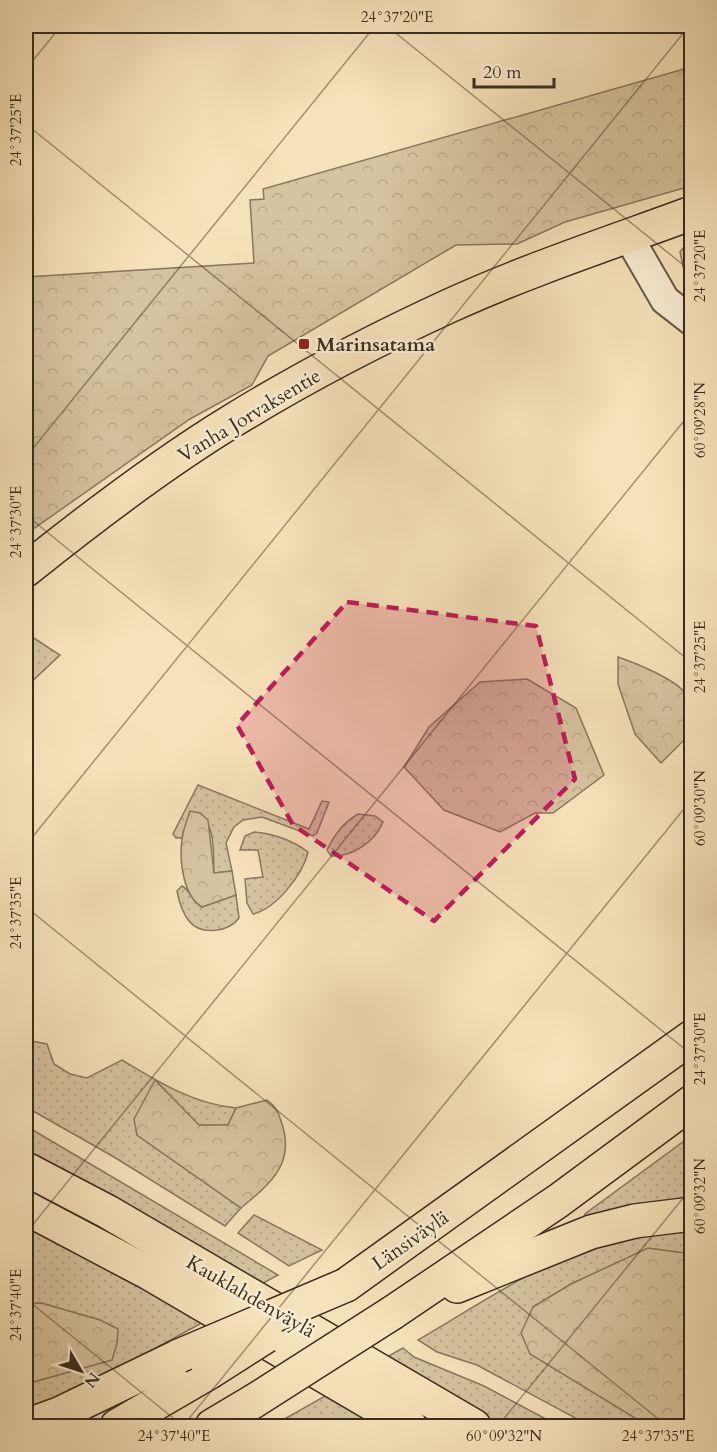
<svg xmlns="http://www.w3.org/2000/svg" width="717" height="1452" font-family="Cardo,serif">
  <defs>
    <pattern id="grass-dots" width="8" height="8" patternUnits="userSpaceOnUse" patternTransform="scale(1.5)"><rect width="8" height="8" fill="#d6c39f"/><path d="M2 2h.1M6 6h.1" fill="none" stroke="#b8a888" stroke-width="1.8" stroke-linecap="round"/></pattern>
    <pattern id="forest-crowns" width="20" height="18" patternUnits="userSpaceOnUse" patternTransform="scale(1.5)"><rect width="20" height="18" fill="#d6c39f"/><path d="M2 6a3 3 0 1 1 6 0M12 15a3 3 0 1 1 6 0" fill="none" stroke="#b8a888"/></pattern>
  </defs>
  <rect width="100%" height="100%" fill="#f6e2ba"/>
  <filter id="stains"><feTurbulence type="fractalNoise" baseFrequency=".00333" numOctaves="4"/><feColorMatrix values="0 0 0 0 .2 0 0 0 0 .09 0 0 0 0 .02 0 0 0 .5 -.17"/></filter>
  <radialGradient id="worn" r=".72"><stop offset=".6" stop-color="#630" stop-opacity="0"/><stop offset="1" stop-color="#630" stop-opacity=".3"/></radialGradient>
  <!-- grass -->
  <g fill="url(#grass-dots)" stroke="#88785e" stroke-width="1.5">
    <path d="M684 247 691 281V303L680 252Z"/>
    <path d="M26 633 60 655 26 687Z"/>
    <path d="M198 785 309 829 322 801 329 802 317 833 313 836 262 817 243 820 234 827 226 843 232 871 214 873C213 851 217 815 190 812L182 838H176L173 834Z"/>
    <path d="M358 814 375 816 383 822C375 842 352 857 331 856L327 850C335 834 342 824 358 814Z"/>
    <path d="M254 832C272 833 294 841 308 852 303 874 276 909 253 914L247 903 245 879 263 877 258 850H240L245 836Z"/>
    <path d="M182 886C191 891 192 901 202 907L236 895 239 918C229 932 201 936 189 921 182 912 179 902 177 891Z"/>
    <path d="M26 1040 47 1044 54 1064 70 1074 87 1078 122 1060C157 1081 193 1104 236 1108L228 1125H198L155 1080 137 1135 241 1208 225 1226 114 1157 26 1107Z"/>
    <path d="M26 1126 278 1275 258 1286 26 1155Z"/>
    <path d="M691 1136V1201L585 1220V1214Z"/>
    <path d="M254 1215 322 1250 289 1266 238 1233Z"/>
    <path d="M26 1222 207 1320 107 1375 26 1413V1384L112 1360 100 1320 41 1303 26 1304Z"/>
    <path d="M691 1231V1254L648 1249 571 1284 533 1307 628 1413 648 1426H590L477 1365 437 1352 418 1340C485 1301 546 1257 623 1238 645 1232 669 1233 691 1231Z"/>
    <path d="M403 1348 414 1357 484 1386 559 1426H491L414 1380 385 1358Z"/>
    <path d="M325 1396 378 1426H272Z"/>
  </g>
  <!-- forest -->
  <g fill="url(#forest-crowns)" stroke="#88785e" stroke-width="1.5">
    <path d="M691 67V186L565 222 517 244 456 245 268 356 252 385 190 419 26 534V277L254 263 250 200 264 199 263 189Z"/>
    <path d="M618 657C635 663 679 680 687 696 693 707 692 720 691 733L661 763 635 734 618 684Z"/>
    <path d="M527 679 576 708 604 775 553 813H535L500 832 444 810 404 767 429 727 480 682Z"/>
    <path d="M190 811 200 813 208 820 214 873 232 871 236 895 202 907C183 896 179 860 182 839 183 830 187 820 190 811Z"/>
    <path d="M155 1080 199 1125H228L236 1108 267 1100C278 1108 279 1115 283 1127 294 1166 268 1185 241 1208L137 1135 134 1119Z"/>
    <path d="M648 1248 691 1254V1426H648L530 1354 521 1333 533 1307 571 1284Z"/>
    <path d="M41 1303 100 1320 118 1329 117 1343 112 1360 26 1384V1304Z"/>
  </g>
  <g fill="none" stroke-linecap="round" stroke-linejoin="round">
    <defs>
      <path id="minor" d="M628 236 665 300 692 321"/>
      <g id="major">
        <path d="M26 570C92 517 160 465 232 421 302 378 375 340 449 306 528 270 610 243 692 213"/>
        <path d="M26 1169 108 1212 474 1426"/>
        <path d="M26 1208 149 1273 410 1426"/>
      </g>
      <g id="highway">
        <path d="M346 1285 692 1037"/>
        <path d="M457 1286 591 1232 635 1221 692 1214"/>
        <path d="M392 1313 558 1201 692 1102"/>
        <path d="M26 1426 59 1414 179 1356"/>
        <path d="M117 1426 208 1373"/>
        <path d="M212 1426 254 1401"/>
      </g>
    </defs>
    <!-- minor casing -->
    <use href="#minor" stroke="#685a44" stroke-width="32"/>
    <!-- major casing -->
    <use href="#major" stroke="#392c1c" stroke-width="36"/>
    <!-- highway casing -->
    <use href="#highway" stroke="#392c1c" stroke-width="36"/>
    <!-- minor -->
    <use href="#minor" stroke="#f9ecd2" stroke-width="28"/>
    <!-- major -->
    <use href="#major" stroke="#f6e2ba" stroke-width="33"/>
    <!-- highway -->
    <use href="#highway" stroke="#f6e2ba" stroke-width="33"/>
    <defs>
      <g id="highway-bridge">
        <path d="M179 1356 346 1285"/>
        <path d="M208 1373 266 1336"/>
        <path d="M254 1401 392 1313"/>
      </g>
    </defs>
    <!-- highway-bridge casing -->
    <use href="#highway-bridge" stroke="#392c1c" stroke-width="36" stroke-linecap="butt"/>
    <!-- highway-bridge -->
    <use href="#highway-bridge" stroke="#f6e2ba" stroke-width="33"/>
  </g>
  <!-- marked area -->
  <path fill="#c2185b" fill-opacity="0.2" stroke="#c2185b" stroke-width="4.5" stroke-dasharray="12 8" stroke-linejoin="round" d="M347 602 536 626 575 779 434 921 293 825 237 725Z"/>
  <!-- ticks -->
  <path fill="none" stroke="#392c1c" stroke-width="1.5" stroke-opacity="0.45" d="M387 26 692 272M26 69 61 26M26 124 692 663M26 457 375 26M26 515 692 1055M26 845 689 26M26 907 667 1426M26 1233 692 411M26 1299 183 1426M183 1426 692 799M498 1426 692 1187"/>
  <!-- markers -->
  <rect fill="#8f2418" stroke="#f9ecd2" stroke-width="2" x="298" y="338" width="12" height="12" rx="3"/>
  <g text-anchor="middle" stroke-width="5" stroke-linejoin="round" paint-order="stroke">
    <!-- poi labels -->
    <g font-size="20" font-weight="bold" fill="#392c1c" stroke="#f9ecd2" text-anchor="start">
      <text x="316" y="351">Marinsatama</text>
    </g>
    <!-- street labels -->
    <g font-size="20" fill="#392c1c" stroke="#f9ecd2">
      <text transform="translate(249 415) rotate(-31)" y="7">Vanha Jorvaksentie</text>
      <text transform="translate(410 1240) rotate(-35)" y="7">Länsiväylä</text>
      <text transform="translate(251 1296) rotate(30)" y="7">Kauklahdenväylä</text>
    </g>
  </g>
  <!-- margin -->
  <rect width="717" height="1452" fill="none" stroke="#f6e2ba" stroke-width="66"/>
  <!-- north arrow -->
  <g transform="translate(81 1371) rotate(129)" stroke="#f9ecd2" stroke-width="4.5" paint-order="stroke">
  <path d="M0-4.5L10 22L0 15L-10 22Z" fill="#392c1c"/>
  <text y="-9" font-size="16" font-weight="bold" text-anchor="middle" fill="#392c1c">N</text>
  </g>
  <!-- scale -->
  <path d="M474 78v9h80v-9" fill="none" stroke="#392c1c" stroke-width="3"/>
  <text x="483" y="78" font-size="18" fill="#392c1c" stroke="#f9ecd2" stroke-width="4.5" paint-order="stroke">20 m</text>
  <rect x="33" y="33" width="651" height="1386" fill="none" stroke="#392c1c" stroke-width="2"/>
  <g font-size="15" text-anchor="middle" fill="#392c1c">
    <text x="397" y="22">24°37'20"E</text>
    <text transform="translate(16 130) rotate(-90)" y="5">24°37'25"E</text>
    <text transform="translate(700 266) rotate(-90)" y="5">24°37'20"E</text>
    <text transform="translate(700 420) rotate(-90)" y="5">60°09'28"N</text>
    <text transform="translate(16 522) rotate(-90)" y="5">24°37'30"E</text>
    <text transform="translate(700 657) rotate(-90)" y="5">24°37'25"E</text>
    <text transform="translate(700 808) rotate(-90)" y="5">60°09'30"N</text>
    <text transform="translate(16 913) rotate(-90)" y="5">24°37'35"E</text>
    <text transform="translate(700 1049) rotate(-90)" y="5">24°37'30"E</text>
    <text transform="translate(700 1196) rotate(-90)" y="5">60°09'32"N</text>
    <text transform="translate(16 1305) rotate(-90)" y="5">24°37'40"E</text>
    <text x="174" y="1441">24°37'40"E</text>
    <text x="504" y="1441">60°09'32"N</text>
    <text x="658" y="1441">24°37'35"E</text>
  </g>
  <rect width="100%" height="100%" filter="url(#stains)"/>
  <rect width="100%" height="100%" fill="url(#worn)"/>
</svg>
